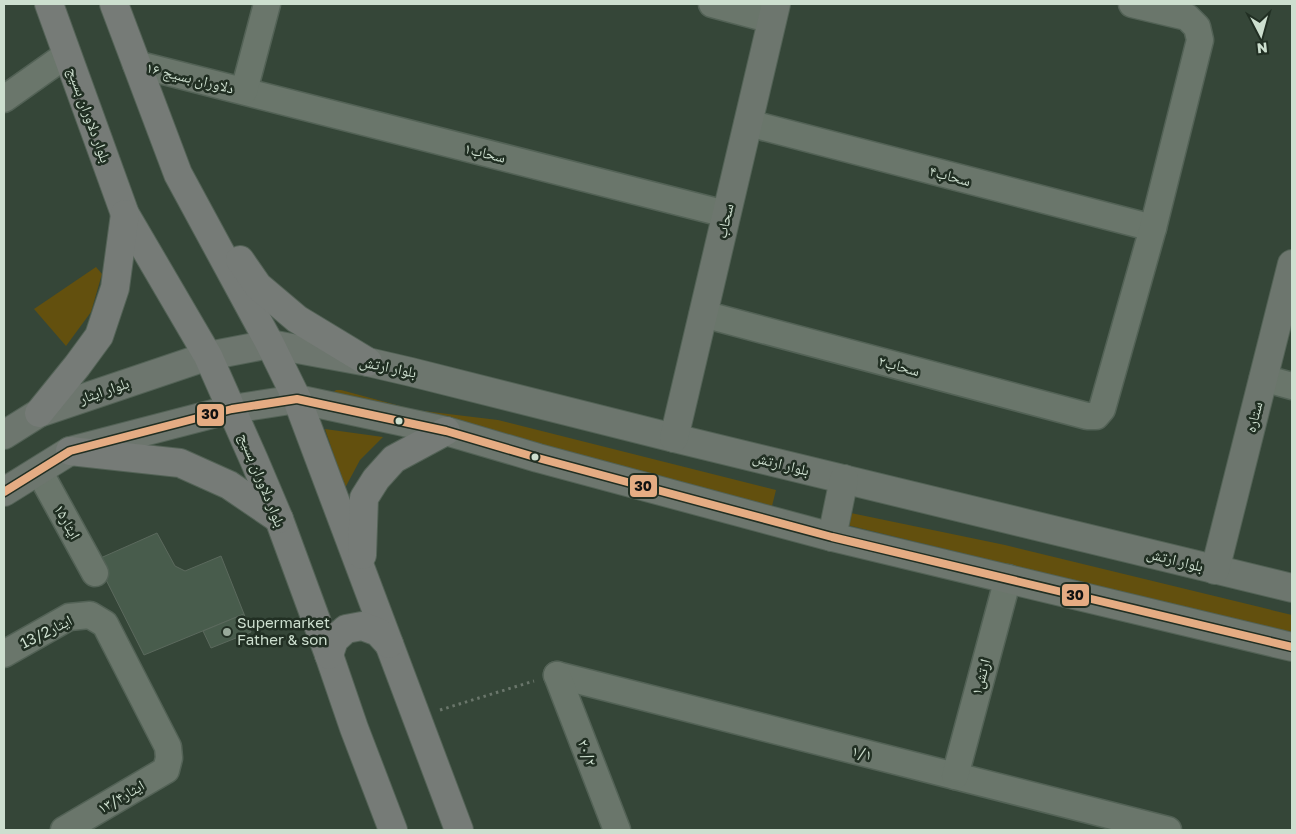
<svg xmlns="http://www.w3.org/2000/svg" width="1296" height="834" font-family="'Golos Text','Noto Naskh Arabic',sans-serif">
  <rect width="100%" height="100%" fill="#354638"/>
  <!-- green -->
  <g fill="#63500e">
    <path d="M96 267 102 274 91 312 66 346 34 309Z"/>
    <path d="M336 390H341L415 410 498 420 776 490 772 506 338 400 332 394Z"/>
    <path d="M325 429 383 437 360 460 345 488Z"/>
    <path d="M846 512 1005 545 1292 615V634L843 524Z"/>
  </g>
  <!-- building -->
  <g fill="#485c4c" stroke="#5b695d">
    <path d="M157 533 175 566 185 571 221 556 244 614 144 655 96 560Z"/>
    <path d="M244 614 251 632 211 648 203 631Z"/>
  </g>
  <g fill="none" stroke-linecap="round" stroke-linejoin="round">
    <defs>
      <g id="street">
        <path d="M712 4 772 20"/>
        <path d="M136 64 726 214"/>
        <path d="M244 91 267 4"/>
        <path d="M4 99 66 55"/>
        <path d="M748 123 1153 228"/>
        <path d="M703 314 1087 416H1096L1102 409 1153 228 1200 40 1197 27 1187 17 1132 4"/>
        <path d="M1263 378 1292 386"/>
        <path d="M39 471 95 573"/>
        <path d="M4 654 69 617 90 615 105 624 168 747 169 758 166 770 64 830"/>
        <path d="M557 675 1168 830"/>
        <path d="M557 675 617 830"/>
        <path d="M955 776 1008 578"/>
      </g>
      <g id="secondary">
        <path d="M4 435 39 413 208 356 270 344 368 362 411 372 674 438 1292 588"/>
        <path d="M674 438 776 4"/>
        <path d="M4 492 70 451 232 409 297 399 446 431 538 458 832 537 1292 647"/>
        <path d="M832 537 844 479"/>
        <path d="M1215 570 1292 264"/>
      </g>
      <g id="primary">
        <path d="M49 4 125 214 208 356 254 460 279 519 329 655 354 728 393 830"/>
        <path d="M114 4 178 174 270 344 297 399 459 830"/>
        <path d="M240 260 258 286 297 319 368 362"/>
        <path d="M39 413 77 366 99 336 115 288 125 214"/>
        <path d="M70 451 180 463 229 485 279 519"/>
        <path d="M362 555 364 498 376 479 394 459 446 431"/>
        <path d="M329 655 334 640 346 629 362 626 378 632 389 644"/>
      </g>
    </defs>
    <!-- street casing -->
    <use href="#street" stroke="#536256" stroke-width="29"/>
    <!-- secondary casing -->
    <use href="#secondary" stroke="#536256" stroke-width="30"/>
    <!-- primary casing -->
    <use href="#primary" stroke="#536256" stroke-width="30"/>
    <!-- path -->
    <path stroke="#6a766b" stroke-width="3" stroke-dasharray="2.5 4" stroke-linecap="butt" d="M440 710 534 681"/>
    <!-- street -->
    <use href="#street" stroke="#6a766b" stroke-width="26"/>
    <!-- secondary -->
    <use href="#secondary" stroke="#6d766e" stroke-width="28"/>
    <!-- primary -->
    <use href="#primary" stroke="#767b77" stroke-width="28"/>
    <defs>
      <path id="bus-1" d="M4 492 70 451 232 409 297 399 446 431 538 458 832 537 1292 647"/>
    </defs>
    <!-- bus-1 casing -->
    <use href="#bus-1" stroke="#212f23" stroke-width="11"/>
    <!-- bus-1 -->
    <use href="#bus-1" stroke="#e5ac83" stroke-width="8"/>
  </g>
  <!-- markers -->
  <g fill="#cddfcf" stroke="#212f23" stroke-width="2">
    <circle cx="399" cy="421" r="4.5"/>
    <circle cx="535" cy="457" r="4.5"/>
  </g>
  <circle fill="#98a99a" stroke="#212f23" stroke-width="2" cx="227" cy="632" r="5"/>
  <g text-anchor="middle" stroke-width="5" stroke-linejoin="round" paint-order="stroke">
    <!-- street labels -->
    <g font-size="15" fill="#cddfcf" stroke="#212f23">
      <text transform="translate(190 78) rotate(14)" y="5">دلاوران بسیج ۱۶</text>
      <text transform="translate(89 115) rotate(70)" y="5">بلوار دلاوران بسیج</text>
      <text transform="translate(485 153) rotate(14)" y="5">۱سحاب</text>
      <text transform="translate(950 176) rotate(15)" y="5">۴سحاب</text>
      <text transform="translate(725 221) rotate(-77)" y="5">سحاب</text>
      <text transform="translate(899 366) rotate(15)" y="5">۲سحاب</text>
      <text transform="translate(388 367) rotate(12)" y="5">بلوار ارتش</text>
      <text transform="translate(104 391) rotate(-19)" y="5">بلوار ایثار</text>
      <text transform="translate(1254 417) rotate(-76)" y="5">ستاره</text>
      <text transform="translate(781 464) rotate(14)" y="5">بلوار ارتش</text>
      <text transform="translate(262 480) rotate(68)" y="5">بلوار دلاوران بسیج</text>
      <text transform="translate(67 522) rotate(61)" y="5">ایثار۱۵</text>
      <text transform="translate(1175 560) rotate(14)" y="5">بلوار ارتش</text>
      <text transform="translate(46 632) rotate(-27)" y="5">ایثار13/2</text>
      <text transform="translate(981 677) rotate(-75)" y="5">ارتش۱</text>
      <text transform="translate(587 753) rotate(69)" y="5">۲۰/۲</text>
      <text transform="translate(862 753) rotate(14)" y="5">۱/۱</text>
      <text transform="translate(121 797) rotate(-30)" y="5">ایثار۱۳/۴</text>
    </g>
    <!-- poi labels -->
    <g font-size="15" fill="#cddfcf" stroke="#212f23" text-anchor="start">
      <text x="237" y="628">Supermarket<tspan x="237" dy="17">Father &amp; son</tspan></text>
    </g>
  </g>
  <g stroke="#212f23" stroke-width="2">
    <rect x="196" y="403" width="29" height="24" rx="5" fill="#e5ac83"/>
    <rect x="629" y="474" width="29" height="24" rx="5" fill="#e5ac83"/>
    <rect x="1061" y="583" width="29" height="24" rx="5" fill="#e5ac83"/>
  </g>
  <g font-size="14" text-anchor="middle" font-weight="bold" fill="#111">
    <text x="210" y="419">30</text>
    <text x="643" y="491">30</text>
    <text x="1075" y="600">30</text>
  </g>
  <!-- border -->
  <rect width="1296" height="834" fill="none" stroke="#cddfcf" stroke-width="10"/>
  <!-- north arrow -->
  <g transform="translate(1261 35) rotate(174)" stroke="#212f23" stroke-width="4" paint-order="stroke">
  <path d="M0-4L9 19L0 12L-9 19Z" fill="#cddfcf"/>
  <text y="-8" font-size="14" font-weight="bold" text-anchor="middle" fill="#cddfcf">N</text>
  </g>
</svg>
